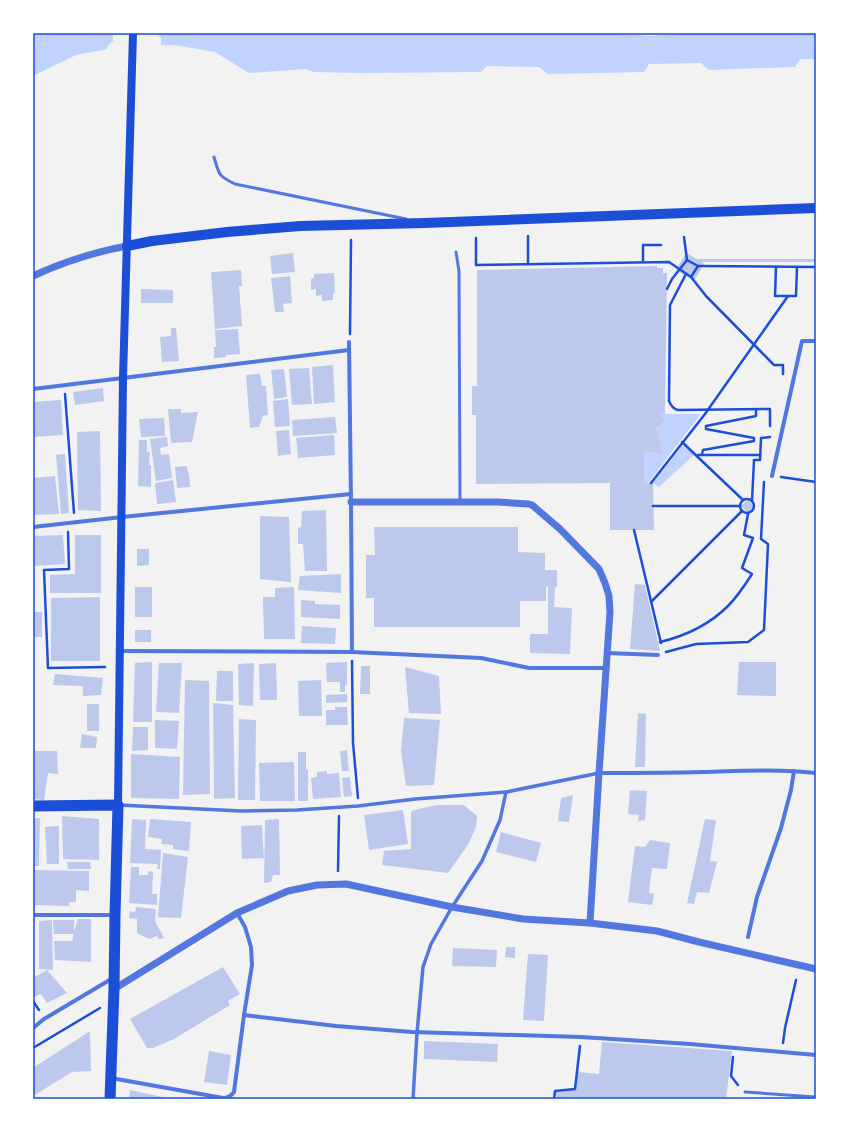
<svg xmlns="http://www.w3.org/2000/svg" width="849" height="1132" font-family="Karla,sans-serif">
  <rect width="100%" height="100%" fill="#f2f2f2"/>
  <!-- water -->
  <g fill="#bfd3fe">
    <path d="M33 33H613L650 36 687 33H816V59H800L795 67 709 70 701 63 649 64 644 72 548 74 539 67 487 66 481 72 360 73 314 72 306 69 249 73 215 52 174 45 118 47 76 55 33 76Z"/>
    <path d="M661 414H701L648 483H644V451L662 455V447L656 428 666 422Z"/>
    <path d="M683 445 694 455 659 487 653 483Z"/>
  </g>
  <!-- pier -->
  <path fill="#f2f2f2" d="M113 33H157L161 38V47L119 49 107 51V47L113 41Z"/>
  <!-- building -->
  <g fill="#bdc9ec">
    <path d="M293 253 295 272 272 274 270 256Z"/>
    <path d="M686 253 697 259H816V262H701L704 264 694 281 676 270Z"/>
    <path d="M657 266V268H663V273H667L665 414H661L666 422 656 428 662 447V455L644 451V483H653L654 530H610V483L476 484V415H472V386H477V270Z"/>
    <path d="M241 270 242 286H239L242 326 215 329 211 272Z"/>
    <path d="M334 273 335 293H333V300L322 301V295L316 296V289L311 290V279L314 278V274Z"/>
    <path d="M290 276 292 303 283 304 284 312H275L271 278Z"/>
    <path d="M141 289 173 290V303H141Z"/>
    <path d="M171 328H176L179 361 162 362 160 337 171 336Z"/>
    <path d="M238 329 240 354 226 355V357L214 358V347H216L215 330Z"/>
    <path d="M333 365 335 402 314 404 312 367Z"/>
    <path d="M309 368 312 404 292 405 289 369Z"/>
    <path d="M284 369 287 397 274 399 271 370Z"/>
    <path d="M260 374 262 386H266L268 415 263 416 259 427 250 428 246 375Z"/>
    <path d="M103 388 104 401 75 405 73 392Z"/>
    <path d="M288 399 290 426 275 427 273 401Z"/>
    <path d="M61 400 63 435 33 437V402Z"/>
    <path d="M168 409H181V413L198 412 192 442 171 443Z"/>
    <path d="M335 417 337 433 293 436 292 420Z"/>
    <path d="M164 418 165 436 141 437 139 419Z"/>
    <path d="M289 430 291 454 278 456 276 431Z"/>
    <path d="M100 431 101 511 78 510 77 432Z"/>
    <path d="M334 435 335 455 298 458 296 438Z"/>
    <path d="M167 437 168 446 160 448 161 455 169 454 172 478 156 481 150 439Z"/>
    <path d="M139 440H147V452H150L149 465H151V487L138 486Z"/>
    <path d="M65 454 69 513 61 514 56 455Z"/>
    <path d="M187 466 188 473H189L190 487 177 488 175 467Z"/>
    <path d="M55 476 59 514 33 515V478Z"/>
    <path d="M173 480 176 502 157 504 155 483Z"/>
    <path d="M748 500 754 507 748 513 741 506Z"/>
    <path d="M326 510 327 571H305L303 544H298V528L301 527 302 511Z"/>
    <path d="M260 516 289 517 291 582 260 579Z"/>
    <path d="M374 527H518V552L545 553V570H557V587H555L554 607 572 608 570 654 530 653V634H548V587H546V601H520V627H374V598H366V555H375Z"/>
    <path d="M63 535 65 564 33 566V536Z"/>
    <path d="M75 535H101V593H50V575L75 574Z"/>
    <path d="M137 549H149V565L137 566Z"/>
    <path d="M341 574V593L298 590 300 576Z"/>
    <path d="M635 584 645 585 660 651 630 649Z"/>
    <rect x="135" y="587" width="17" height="30"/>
    <path d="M294 587 295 639H264L263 597H275V588Z"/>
    <path d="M100 597V661H51V598Z"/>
    <path d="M301 600 315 601V604L340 605V619L301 617Z"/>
    <rect x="33" y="612" width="9" height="25"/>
    <path d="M302 626 336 628 335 644 301 643Z"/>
    <rect x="135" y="630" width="16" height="12"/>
    <path d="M152 662V722H133L135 663Z"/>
    <path d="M347 662V685H345V692H340V682H327L326 663Z"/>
    <path d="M739 662H776V696L737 695Z"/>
    <path d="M159 663H182L179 713 156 712Z"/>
    <path d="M254 663 253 706 239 705 238 664Z"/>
    <path d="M276 663 277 700H260L259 664Z"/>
    <path d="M361 666H370V694H360Z"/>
    <path d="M405 667 439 676 441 714 409 713Z"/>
    <path d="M217 671H233V701H216Z"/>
    <path d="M55 674 103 678 101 695 83 696V686L53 685Z"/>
    <path d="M185 680 209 681 210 794 183 795Z"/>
    <path d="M321 680 322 716H299L298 681Z"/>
    <path d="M347 694V702L326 703V695Z"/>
    <path d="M213 703 233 705 235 798 214 799Z"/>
    <rect x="87" y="704" width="12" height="27"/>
    <path d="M335 707H347L348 725H326V710H335Z"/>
    <path d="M638 713 646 714 645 767H635Z"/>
    <path d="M404 718 440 720 434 785 406 786 401 751Z"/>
    <path d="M239 719 256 720 255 800H238Z"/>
    <path d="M155 720 179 721 177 749 155 748Z"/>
    <path d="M133 727H148V750L132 751Z"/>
    <path d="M82 734 97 737 96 748H80Z"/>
    <path d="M347 750 349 771H342L340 751Z"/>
    <path d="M33 751H57L58 774 48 773 44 800 33 799Z"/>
    <path d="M298 752H306V769H308V801H298Z"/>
    <path d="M131 754 180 757 179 799 131 798Z"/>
    <path d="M294 762 295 801H260L259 763Z"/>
    <path d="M327 771V774L339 773 341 797 313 799 311 778 317 777V772Z"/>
    <path d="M350 777 352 796 344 797 342 778Z"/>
    <path d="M630 790 647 791 645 820 638 821 639 815 628 814Z"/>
    <path d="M573 795 569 822 558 821 561 798Z"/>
    <path d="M436 805H464L477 816 476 827 468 845 448 873 382 865 384 851 411 849V811Z"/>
    <path d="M403 810 408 844 369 850 364 815Z"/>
    <path d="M62 816 99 819V860L63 859Z"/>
    <path d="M33 818H40L39 866H33Z"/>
    <path d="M132 819 146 820 145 849 161 850 160 869H157L158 864 130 863Z"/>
    <path d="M150 819 191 822 189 851 173 849V845L161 844 162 839 148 837Z"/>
    <path d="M279 819 280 875H273L271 882 264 883 265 820Z"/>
    <path d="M705 819 716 820 710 861 717 862 709 893 697 892 694 904 687 903Z"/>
    <path d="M262 825 264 858 242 859 241 826Z"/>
    <path d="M59 826V864H47L45 827Z"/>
    <path d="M501 832 541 843 536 862 496 852Z"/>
    <path d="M650 840 670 843 667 869 652 868 649 893 654 894 652 905 628 902 635 846 645 847Z"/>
    <path d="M163 853 188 857 181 918 158 917Z"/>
    <path d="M67 862H90L91 869H68Z"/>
    <path d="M131 867H139V875H148V871L153 872 152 894H157V905L129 903Z"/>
    <path d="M33 870 89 871V891L76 890V902H69V906L33 905Z"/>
    <path d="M136 907 156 909 155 921 164 938 159 939 157 936 149 939 137 933V919L129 918 130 911 135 912Z"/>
    <path d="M78 919H91V962L55 960 54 941H72L74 934H54L53 920H74V932Z"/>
    <path d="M52 920 53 970 39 969V921Z"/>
    <path d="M506 947H515V958L505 957Z"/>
    <path d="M453 948 497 950 496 967 452 966Z"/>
    <path d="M528 954 548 955 544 1021 523 1020Z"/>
    <path d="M223 967 240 994 228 1001 230 1005 174 1039 153 1048H147L130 1019Z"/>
    <path d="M47 970 67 993 47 1003 41 994 34 997 33 995V978Z"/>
    <path d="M90 1031 91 1071 72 1072 33 1096V1068Z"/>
    <path d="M424 1041 498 1044 497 1062 424 1059Z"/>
    <path d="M602 1042 732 1051 726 1099H556V1092L576 1090 578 1072 599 1074Z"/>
    <path d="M209 1051 231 1055 227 1085 204 1082Z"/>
    <path d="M130 1090 167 1098V1099H129Z"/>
  </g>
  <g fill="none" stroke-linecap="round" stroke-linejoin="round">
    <!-- path -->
    <g stroke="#1d4ed8" stroke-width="2.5">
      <path d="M528 236V264"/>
      <path d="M684 237 687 260"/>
      <path d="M476 238V265L669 262 691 277 706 296 774 365H783V374"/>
      <path d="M643 262V245H661"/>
      <path d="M698 266 816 267V241"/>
      <path d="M776 267 775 296H796L797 267"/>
      <path d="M686 274 670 305 669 401C671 406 673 409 678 410L770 409V426"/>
      <path d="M667 289 672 279 687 260 698 266 691 277"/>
      <path d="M350 334 351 240"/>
      <path d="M65 394 74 513"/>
      <path d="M682 442 743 500"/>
      <path d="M702 454 703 450 754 441V438L706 429V426L756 416V409"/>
      <path d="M697 455H760"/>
      <path d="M781 477 816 482"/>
      <path d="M651 483 705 414 788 296"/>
      <circle cx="747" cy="506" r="7"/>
      <path d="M752 501 754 460H760L761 438 770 437"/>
      <path d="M653 506H740"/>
      <path d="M634 530 661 643"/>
      <path d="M68 532 69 569 44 570 48 668 105 667"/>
      <path d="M651 602 742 511"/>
      <path d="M660 642C685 636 710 624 728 606 738 596 745 585 752 574L742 568 753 538 744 535 748 514"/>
      <path d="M666 652 696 644 748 642 764 630 768 544 761 539 764 482"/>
      <path d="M352 661 353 743 358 798"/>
      <path d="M338 871 339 816"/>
      <path d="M33 1001 39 1010"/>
      <path d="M783 1043 785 1028 796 980"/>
      <path d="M33 1048 100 1008"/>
      <path d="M733 1057 731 1076 738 1085"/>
      <path d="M554 1099 555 1091 575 1089 580 1046"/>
    </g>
    <!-- service -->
    <g stroke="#5277de" stroke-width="3">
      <path d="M214 157C219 174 218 176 235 184L406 219"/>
      <path d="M456 252 459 271 460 502"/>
      <path d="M745 1092 815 1097V1099"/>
    </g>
    <!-- pedestrian -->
    <g stroke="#5277de" stroke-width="3.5">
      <path d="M119 805 241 811 297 810 358 806 415 799 506 792 599 773"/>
      <path d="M413 1099 417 1033 423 967 431 944 452 907 482 861 500 820 506 792"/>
    </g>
    <!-- minor -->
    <g stroke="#5277de" stroke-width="4">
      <path d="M349 342 351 502 352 652"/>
      <path d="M33 389 123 378 349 350"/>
      <path d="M772 476 802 341H816"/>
      <path d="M33 527 122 517 351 494"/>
      <path d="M120 651 352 652 481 658 529 668H606"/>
      <path d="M607 653 658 655"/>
      <path d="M599 773C633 773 668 773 703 772 741 771 778 769 816 773"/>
      <path d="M33 915H115"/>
      <path d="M748 937 757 897 781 828 791 790 794 771"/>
      <path d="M244 1015 336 1026 412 1032 581 1037 690 1044 816 1055"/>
      <path d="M33 1028 44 1019 113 978"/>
      <path d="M111 1078 223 1098C228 1098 231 1096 234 1092L244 1015 252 965 251 947 245 927 237 913"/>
    </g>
    <!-- tertiary -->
    <g stroke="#5277de" stroke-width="7">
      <path d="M33 276C63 262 95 252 127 246"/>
      <path d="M351 502H498L529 504 532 505 560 529 599 569 605 583 609 596 610 612 599 773 590 923"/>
      <path d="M114 989 237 913 288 891 317 885 346 884 452 907 523 919 590 923 657 931 699 942 816 969"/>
    </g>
    <!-- secondary -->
    <path stroke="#1d4ed8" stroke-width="8" d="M118 805 123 378 133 33"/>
    <!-- primary -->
    <path stroke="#1d4ed8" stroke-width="10" d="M127 246 152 241 227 232 300 226 425 223 816 208"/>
    <!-- trunk -->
    <path stroke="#1d4ed8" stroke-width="11" d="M33 806 118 805 115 915 114 989 110 1099"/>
  </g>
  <!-- border -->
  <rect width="849" height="1132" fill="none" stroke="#ffffff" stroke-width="68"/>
  <rect x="34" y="34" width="781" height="1064" fill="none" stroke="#1d4ed8" stroke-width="1.5"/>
</svg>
